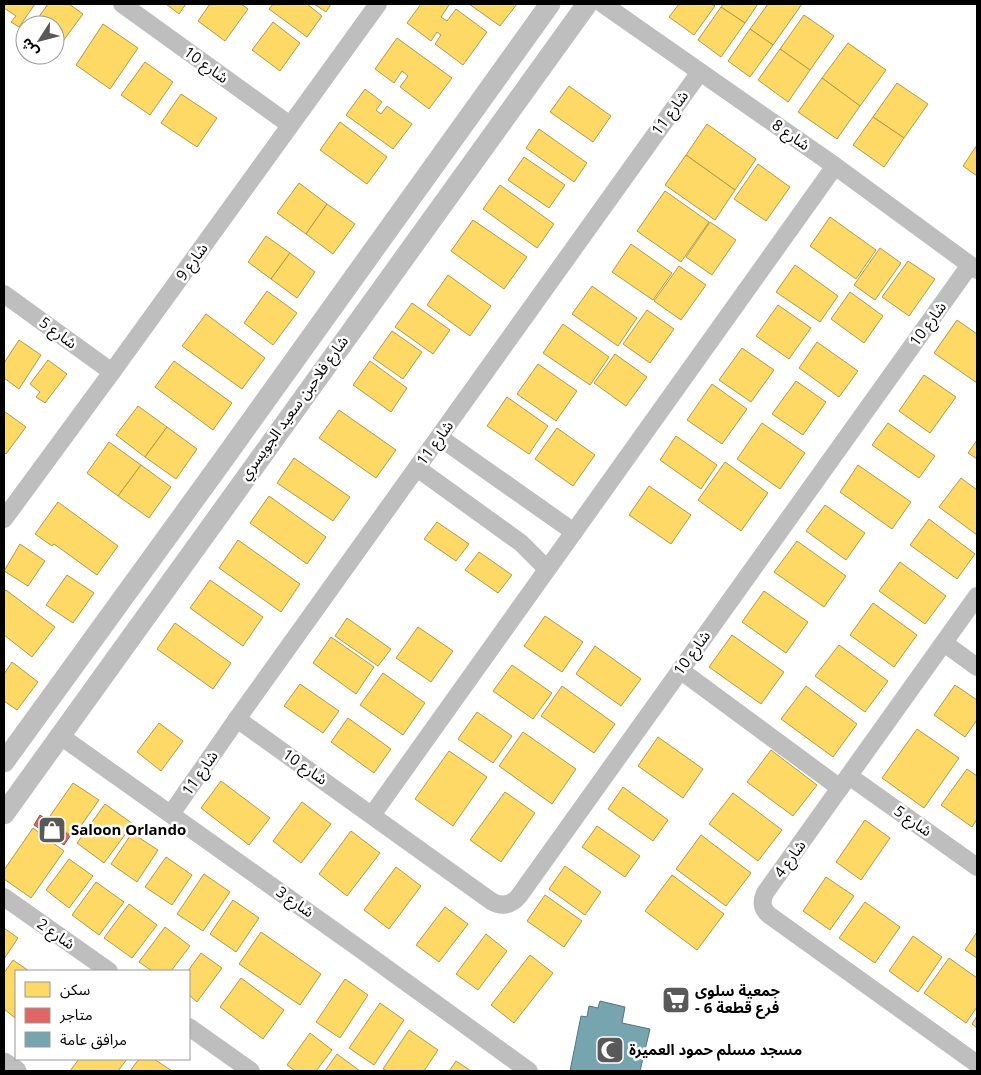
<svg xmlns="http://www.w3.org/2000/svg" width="981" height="1075" font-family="'Open Sans','Noto Sans Arabic',sans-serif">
  <rect width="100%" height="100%" fill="#fff"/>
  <!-- homes -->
  <g fill="#ffd966" stroke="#b29847">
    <path d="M4 4H35L19 27 11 22 16 16 4 8Z"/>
    <path d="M48 4H69L83 14 55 52V25H33Z"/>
    <path d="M166 4H186L179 14Z"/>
    <path d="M210 4H241L248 9 225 41 198 21Z"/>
    <path d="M273 4H307L322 16 307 37 269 9Z"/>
    <path d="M314 4H331L326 12Z"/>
    <path d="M421 4H448L449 5 441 17 447 21 456 9 487 32 463 65 435 44 441 35 437 32 431 41 407 23Z"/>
    <path d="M469 4H517L500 26Z"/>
    <path d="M679 4H712L715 6 694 35 669 17Z"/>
    <path d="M723 4H758L745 23 721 7Z"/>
    <path d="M768 4H802L773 45 750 29Z"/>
    <path d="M721 7 745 23 721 57 698 40Z"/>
    <path d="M804 15 834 36 810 70 780 49Z"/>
    <path d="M273 22 300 43 280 71 252 50Z"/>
    <path d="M103 24 138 48 110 89 76 65Z"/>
    <path d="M750 29 773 45 750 77 728 61Z"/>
    <path d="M397 38 452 78 429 109 400 87 408 76 402 71 394 83 375 69Z"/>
    <path d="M848 43 886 70 860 106 822 78Z"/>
    <path d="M780 49 810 70 788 102 758 80Z"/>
    <path d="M145 62 173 82 150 115 121 95Z"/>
    <path d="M822 78 860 106 837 139 798 112Z"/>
    <path d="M897 83 928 104 904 138 873 117Z"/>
    <path d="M569 86 611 116 593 142 550 112Z"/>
    <path d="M365 89 382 102 376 110 381 114 387 106 412 124 393 149 346 115Z"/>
    <path d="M181 94 217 118 197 147 161 123Z"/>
    <path d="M873 117 904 138 884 167 853 145Z"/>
    <path d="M340 122 387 157 367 184 320 150Z"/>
    <path d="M707 124 756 159 735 190 686 155Z"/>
    <path d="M539 129 587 163 574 182 526 148Z"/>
    <path d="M977 145V176L963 166Z"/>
    <path d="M686 155 735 190 715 220 665 185Z"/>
    <path d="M524 157 565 185 549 208 508 180Z"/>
    <path d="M758 164 790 187 766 221 734 199Z"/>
    <path d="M299 183 327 204 306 234 277 213Z"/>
    <path d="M500 185 554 224 537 248 483 209Z"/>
    <path d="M665 191 709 222 681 262 637 231Z"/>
    <path d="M327 204 355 224 333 254 306 234Z"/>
    <path d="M830 217 876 250 856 279 810 246Z"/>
    <path d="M473 220 527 257 504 289 451 251Z"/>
    <path d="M710 222 736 240 712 275 686 257Z"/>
    <path d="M266 236 290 253 271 279 248 262Z"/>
    <path d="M631 244 672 273 653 300 612 272Z"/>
    <path d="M880 248 901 263 875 300 854 285Z"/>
    <path d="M290 253 315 272 297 298 271 279Z"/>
    <path d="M908 261 935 279 909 316 882 297Z"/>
    <path d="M795 265 838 296 820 322 776 292Z"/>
    <path d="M679 266 706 285 681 320 654 301Z"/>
    <path d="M448 275 491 306 470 336 427 305Z"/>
    <path d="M592 286 637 318 618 346 572 314Z"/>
    <path d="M267 291 297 313 273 345 244 323Z"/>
    <path d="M850 292 883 316 864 343 831 319Z"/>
    <path d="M412 303 450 330 433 354 395 327Z"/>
    <path d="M778 305 811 328 789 359 756 336Z"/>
    <path d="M647 310 674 329 650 363 623 344Z"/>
    <path d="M206 314 265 358 242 389 182 346Z"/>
    <path d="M957 320 977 334V383L934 353Z"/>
    <path d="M563 324 609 357 590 385 543 353Z"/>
    <path d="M392 331 422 352 403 379 373 358Z"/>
    <path d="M19 340 41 355 19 389 4 378V363Z"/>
    <path d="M817 342 858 371 839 397 799 368Z"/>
    <path d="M742 348 774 370 751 402 719 380Z"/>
    <path d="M615 354 647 377 626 406 594 383Z"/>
    <path d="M48 360 67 374 45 403 36 397 40 392 30 384Z"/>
    <path d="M174 361 232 403 213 430 155 387Z"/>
    <path d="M370 361 407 388 391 412 353 385Z"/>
    <path d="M538 364 577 391 556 421 517 394Z"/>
    <path d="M924 375 956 397 930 433 899 411Z"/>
    <path d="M796 381 826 402 803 435 772 414Z"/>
    <path d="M712 384 747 409 722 444 687 420Z"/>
    <path d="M507 397 548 426 529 454 487 426Z"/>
    <path d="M138 406 167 427 145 457 116 435Z"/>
    <path d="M339 410 396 450 376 478 319 438Z"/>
    <path d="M4 411 26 427 6 454 4 452Z"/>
    <path d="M762 423 805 453 780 489 737 459Z"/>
    <path d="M888 423 935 456 919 478 872 445Z"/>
    <path d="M167 427 197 449 176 479 145 457Z"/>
    <path d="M557 428 595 455 573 486 535 459Z"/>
    <path d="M676 436 717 465 701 489 660 460Z"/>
    <path d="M977 440V459L968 453Z"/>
    <path d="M109 442 141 465 118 496 87 473Z"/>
    <path d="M294 458 350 497 333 521 277 483Z"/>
    <path d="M725 462 768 493 741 531 698 500Z"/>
    <path d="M141 465 171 487 149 518 118 496Z"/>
    <path d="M858 465 911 502 892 529 840 492Z"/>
    <path d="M961 478 977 490V535L939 507Z"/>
    <path d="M649 486 691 515 671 544 629 515Z"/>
    <path d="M269 496 326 537 307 564 250 523Z"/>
    <path d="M58 502 118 546 97 575 54 544 52 546 35 534Z"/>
    <path d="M825 505 865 533 846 560 806 531Z"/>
    <path d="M929 519 975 554 957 579 910 545Z"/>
    <path d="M437 522 469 544 456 561 424 539Z"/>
    <path d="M238 540 300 584 281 612 219 568Z"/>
    <path d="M797 541 846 576 824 607 774 572Z"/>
    <path d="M20 544 45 561 28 586 4 571Z"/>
    <path d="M479 552 512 575 498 593 465 570Z"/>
    <path d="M900 562 946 596 925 624 879 591Z"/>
    <path d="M67 575 94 593 73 623 46 605Z"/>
    <path d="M210 580 263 617 243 646 190 608Z"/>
    <path d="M6 590 55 627 32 657 4 635V592Z"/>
    <path d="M764 591 808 622 786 653 742 622Z"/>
    <path d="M873 603 917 635 894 667 850 635Z"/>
    <path d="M545 616 583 642 562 672 524 646Z"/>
    <path d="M347 618 391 649 378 666 335 636Z"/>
    <path d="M175 623 231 663 213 689 157 649Z"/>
    <path d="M418 627 453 651 431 682 396 658Z"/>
    <path d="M732 635 784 672 761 704 709 667Z"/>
    <path d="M331 637 374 667 356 694 313 663Z"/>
    <path d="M839 645 888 681 865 712 815 676Z"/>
    <path d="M595 646 641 679 621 706 576 674Z"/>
    <path d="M12 662 38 682 17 710 4 701V674Z"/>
    <path d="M512 665 552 693 533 719 493 691Z"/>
    <path d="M383 673 425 703 403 735 360 705Z"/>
    <path d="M300 684 339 711 323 733 284 706Z"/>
    <path d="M955 685 977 700V720L965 737 934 715Z"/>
    <path d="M562 686 615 724 594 753 541 716Z"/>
    <path d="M806 686 857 724 833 757 781 719Z"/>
    <path d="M477 712 512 736 493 763 458 739Z"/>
    <path d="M348 718 391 749 374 773 331 742Z"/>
    <path d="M159 723 183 741 161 771 137 752Z"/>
    <path d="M917 729 959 758 924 808 882 778Z"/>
    <path d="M523 732 576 769 552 804 499 766Z"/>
    <path d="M658 737 703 769 683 798 638 766Z"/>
    <path d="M771 750 817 785 793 816 747 782Z"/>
    <path d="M449 751 487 777 453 826 415 799Z"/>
    <path d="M967 769 977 776V819L972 827 941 805Z"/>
    <path d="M221 781 270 818 249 845 201 808Z"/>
    <path d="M73 783 99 800 73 837 48 819Z"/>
    <path d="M623 787 668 820 653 841 608 809Z"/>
    <path d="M505 792 535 813 501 862 470 840Z"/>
    <path d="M733 793 782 830 758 861 709 824Z"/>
    <path d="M302 802 331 824 301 863 273 841Z"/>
    <path d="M105 804 133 824 104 863 77 843Z"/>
    <path d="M865 820 890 838 861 880 836 862Z"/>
    <path d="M597 826 640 856 625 877 582 847Z"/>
    <path d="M33 828 64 851 31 898 4 879V870Z"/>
    <path d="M351 831 380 853 347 896 319 874Z"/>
    <path d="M132 833 158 850 137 882 111 864Z"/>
    <path d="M701 835 751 873 726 906 676 869Z"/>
    <path d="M166 857 192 875 172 905 145 887Z"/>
    <path d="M69 859 93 876 69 908 46 890Z"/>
    <path d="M565 866 601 892 585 915 549 889Z"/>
    <path d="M396 867 421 886 389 929 364 910Z"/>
    <path d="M204 874 230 892 203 931 177 914Z"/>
    <path d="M672 875 724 914 697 950 645 911Z"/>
    <path d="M826 877 854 896 830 930 803 911Z"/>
    <path d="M96 882 124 902 99 935 72 915Z"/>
    <path d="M545 895 582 921 564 947 527 921Z"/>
    <path d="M233 900 259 918 236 952 210 934Z"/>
    <path d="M865 902 900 927 875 963 839 938Z"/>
    <path d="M129 904 157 925 132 958 104 938Z"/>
    <path d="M445 907 468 924 439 962 416 945Z"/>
    <path d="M165 927 190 946 171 971H152L139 962Z"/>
    <path d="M4 928 18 938 4 959Z"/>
    <path d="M261 932 321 974 300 1005 239 964Z"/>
    <path d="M977 932V958L965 950Z"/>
    <path d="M486 934 507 951 478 990 456 974Z"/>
    <path d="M913 936 942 957 918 992 889 971Z"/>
    <path d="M201 953 222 968 197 1002 189 995 188 971Z"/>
    <path d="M530 955 553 973 514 1023 491 1005Z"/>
    <path d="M949 958 977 978V1007L966 1023 924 993Z"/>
    <path d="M13 960 29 971H16L15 1018 4 1009V973Z"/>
    <path d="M241 978 284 1010 263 1039 220 1007Z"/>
    <path d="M345 979 368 995 340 1038 316 1022Z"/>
    <path d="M380 1003 404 1020 374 1065 349 1048Z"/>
    <path d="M977 1016V1028L972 1024Z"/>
    <path d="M409 1030 438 1050 424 1071H387L383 1069Z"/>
    <path d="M310 1033 332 1050 316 1071H295L287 1065Z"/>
    <path d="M337 1054 360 1071H325Z"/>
    <path d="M79 1059H127L118 1071H70Z"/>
    <path d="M139 1059H154L172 1071H130Z"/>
    <path d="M456 1061 471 1071H449Z"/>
  </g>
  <!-- shops -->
  <path fill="#e06666" stroke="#9d4747" d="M40 815 70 836 64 845 34 825Z"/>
  <!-- public -->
  <path fill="#76a5af" stroke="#53747a" d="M600 1001 625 1007 622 1023 650 1029 640 1071H570L581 1016 587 1017 589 1006 598 1008Z"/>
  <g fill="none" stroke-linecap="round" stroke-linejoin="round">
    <!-- minor -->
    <g stroke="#bebebe" stroke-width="18">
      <path d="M122 4 290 125"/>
      <path d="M603 4 835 166 977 270"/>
      <path d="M4 294 112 372"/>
      <path d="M439 437 574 532"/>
      <path d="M417 468 521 543 547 569"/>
      <path d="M4 519 112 372 378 4"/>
      <path d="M977 596 765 893C761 902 762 909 769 915L977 1064"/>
      <path d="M944 643 977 667"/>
      <path d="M680 670 840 788"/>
      <path d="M237 719 491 901C501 907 511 906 519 896L970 265"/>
      <path d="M59 735 360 949 529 1071"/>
      <path d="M849 776 977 867"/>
      <path d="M171 814 237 719 700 72"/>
      <path d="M372 815 835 166"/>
      <path d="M4 897 109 971"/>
      <path d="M189 1027 251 1071"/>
    </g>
    <!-- tertiary -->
    <g stroke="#bebebe" stroke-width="21">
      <path d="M4 762 223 460 550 4"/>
      <path d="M4 814 587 4"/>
      <path d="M4 1063 16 1071"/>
    </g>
  </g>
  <!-- icons -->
  <defs>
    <symbol id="shop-square" viewBox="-11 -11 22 22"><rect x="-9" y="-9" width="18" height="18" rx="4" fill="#595959" stroke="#fff"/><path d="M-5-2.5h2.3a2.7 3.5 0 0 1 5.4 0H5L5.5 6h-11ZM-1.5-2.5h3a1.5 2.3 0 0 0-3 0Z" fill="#fff"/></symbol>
    <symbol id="supermarket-square" viewBox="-11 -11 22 22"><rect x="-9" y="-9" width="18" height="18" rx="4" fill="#595959" stroke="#fff"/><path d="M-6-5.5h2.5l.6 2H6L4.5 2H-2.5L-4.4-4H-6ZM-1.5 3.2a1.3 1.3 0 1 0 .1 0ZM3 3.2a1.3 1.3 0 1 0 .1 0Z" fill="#fff"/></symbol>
    <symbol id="mosque-square" viewBox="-11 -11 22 22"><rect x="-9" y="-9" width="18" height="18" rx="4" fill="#595959" stroke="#fff"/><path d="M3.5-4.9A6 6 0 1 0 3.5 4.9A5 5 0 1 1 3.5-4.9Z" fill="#fff"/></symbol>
  </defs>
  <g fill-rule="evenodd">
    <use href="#shop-square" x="36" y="814" width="32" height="32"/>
    <use href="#supermarket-square" x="660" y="984" width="32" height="32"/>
    <use href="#mosque-square" x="594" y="1034" width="32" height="32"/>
  </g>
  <g text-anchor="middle" stroke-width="5" stroke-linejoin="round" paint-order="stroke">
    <!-- street labels -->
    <g font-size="15" fill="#000" stroke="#fff">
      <text transform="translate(206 65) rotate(36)" y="5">شارع 10</text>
      <text transform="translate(670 113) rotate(-54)" y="5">شارع 11</text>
      <text transform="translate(791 135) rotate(35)" y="5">شارع 8</text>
      <text transform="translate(192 262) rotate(-54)" y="5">شارع 9</text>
      <text transform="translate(928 324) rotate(-54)" y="5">شارع 10</text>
      <text transform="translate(58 333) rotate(36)" y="5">شارع 5</text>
      <text transform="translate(294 408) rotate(-54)" y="5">شارع فلاحبن سعيد الجويسري</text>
      <text transform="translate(435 443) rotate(-54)" y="5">شارع 11</text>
      <text transform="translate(692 653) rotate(-54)" y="5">شارع 10</text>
      <text transform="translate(305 767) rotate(35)" y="5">شارع 10</text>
      <text transform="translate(200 773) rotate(-55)" y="5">شارع 11</text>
      <text transform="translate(913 821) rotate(35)" y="5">شارع 5</text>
      <text transform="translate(790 859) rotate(-54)" y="5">شارع 4</text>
      <text transform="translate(295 902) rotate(35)" y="5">شارع 3</text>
      <text transform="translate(56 934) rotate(35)" y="5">شارع 2</text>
    </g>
    <!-- poi labels -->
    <g font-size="15" font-weight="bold" fill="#000" stroke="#fff" text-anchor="start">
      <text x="71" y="835">Saloon Orlando</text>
      <text x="695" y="996">جمعية سلوى<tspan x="695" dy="17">- فرع قطعة 6</tspan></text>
      <text x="629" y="1055">مسجد مسلم حمود العميرة</text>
    </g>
  </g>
  <!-- border -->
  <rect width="981" height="1075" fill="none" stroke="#000000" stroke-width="10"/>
  <!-- legend -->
  <rect x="15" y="970" width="175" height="90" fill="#ffffff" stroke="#999999"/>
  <rect x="25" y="982" width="25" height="15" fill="#ffd966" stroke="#999999"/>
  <text x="60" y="995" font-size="15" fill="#000000">سكن</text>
  <rect x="25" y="1008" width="25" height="15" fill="#e06666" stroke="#999999"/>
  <text x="60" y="1020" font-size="15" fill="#000000">متاجر</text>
  <rect x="25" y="1032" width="25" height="15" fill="#76a5af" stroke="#999999"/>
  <text x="60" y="1045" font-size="15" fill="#000000">مرافق عامة</text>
  <!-- north arrow -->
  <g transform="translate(40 40) rotate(234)"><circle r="24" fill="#ffffff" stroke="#999999"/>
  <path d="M0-4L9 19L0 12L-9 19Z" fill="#595959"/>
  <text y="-8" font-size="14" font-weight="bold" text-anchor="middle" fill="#000000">ش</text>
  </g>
</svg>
